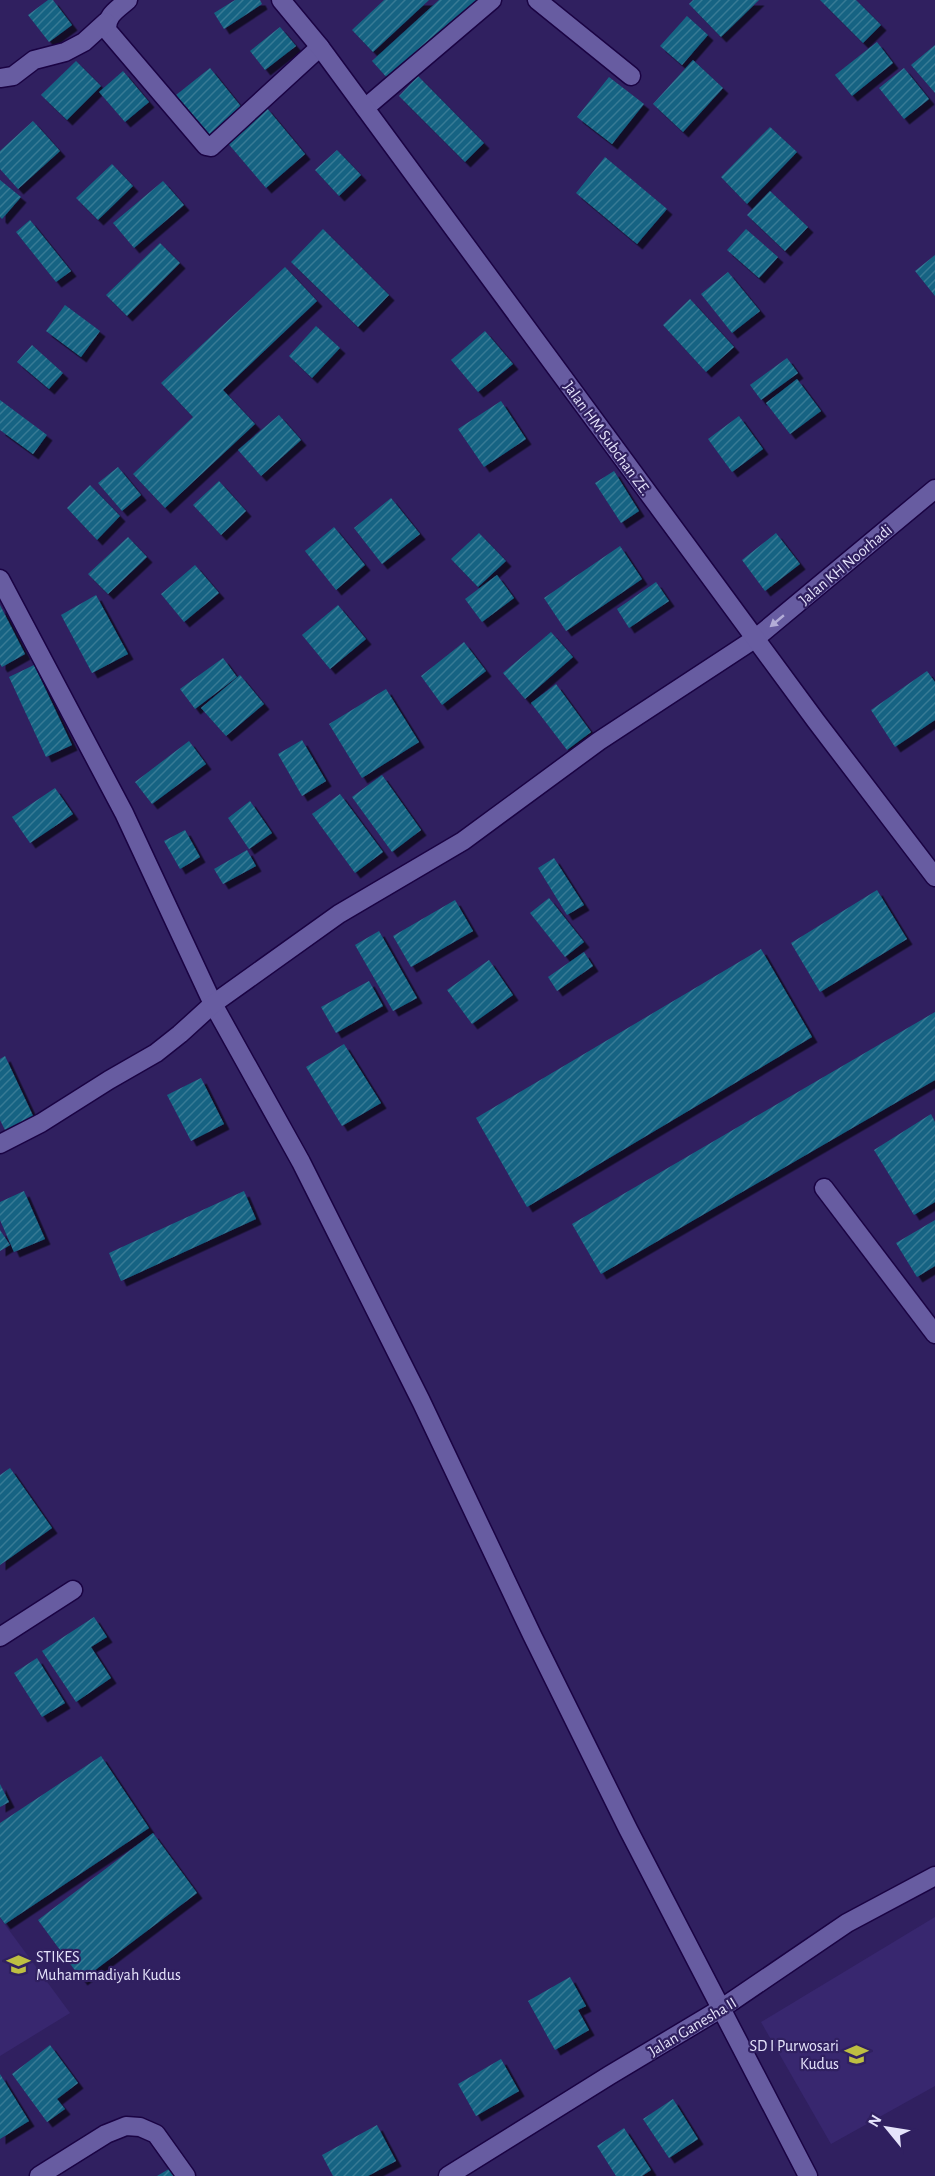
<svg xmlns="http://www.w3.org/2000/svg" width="935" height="2176" font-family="'Alegreya Sans',sans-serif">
  <defs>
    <pattern id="building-hatch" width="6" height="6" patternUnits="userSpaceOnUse" patternTransform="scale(1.5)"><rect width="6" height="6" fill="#166483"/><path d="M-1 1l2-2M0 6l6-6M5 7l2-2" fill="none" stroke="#387a95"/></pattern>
    <filter id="shadow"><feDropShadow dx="5.5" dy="5.5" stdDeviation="0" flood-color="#0009"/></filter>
  </defs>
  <rect width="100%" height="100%" fill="#302060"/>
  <!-- built -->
  <g fill="#38276f">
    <path d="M935 1917V2086L831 2144 761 2022Z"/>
    <path d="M0 1918 70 2013 0 2056Z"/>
  </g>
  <!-- building -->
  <g fill="url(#building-hatch)" filter="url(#shadow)">
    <path d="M48 0H53L72 25 49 42 28 15Z"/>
    <path d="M235 0H260L262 4 224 29 214 13Z"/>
    <path d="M384 0H429L373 52 352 30Z"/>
    <path d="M439 0H477L389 80 372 61Z"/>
    <path d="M693 0H759L721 37 689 4Z"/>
    <path d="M820 0H856L881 25 863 43Z"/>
    <path d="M687 16 708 35 682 65 660 46Z"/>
    <path d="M280 27 296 46 265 70 250 51Z"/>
    <path d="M877 42 893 63 852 96 835 75Z"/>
    <path d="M935 45V93L911 65Z"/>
    <path d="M693 60 723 88 683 132 653 104Z"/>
    <path d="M76 61 101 86 67 120 41 95Z"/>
    <path d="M210 68 243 109 209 136 176 95Z"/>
    <path d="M904 68 929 99 904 119 879 88Z"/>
    <path d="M123 71 149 102 125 122 99 92Z"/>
    <path d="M418 76 484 143 465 162 399 96Z"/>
    <path d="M609 77 644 104 612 144 577 117Z"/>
    <path d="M266 107 305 154 266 188 226 141Z"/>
    <path d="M33 121 60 151 18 189 0 169V151Z"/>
    <path d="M770 127 797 152 747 204 721 177Z"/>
    <path d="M337 150 361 175 339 196 315 170Z"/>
    <path d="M605 157 667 209 637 244 576 193Z"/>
    <path d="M112 164 133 186 98 220 76 198Z"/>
    <path d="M0 180 21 197 2 219 0 217Z"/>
    <path d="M163 181 184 205 134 248 113 223Z"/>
    <path d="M770 191 808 227 785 251 747 215Z"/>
    <path d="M30 220 71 271 56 282 16 232Z"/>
    <path d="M323 229 389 295 358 327 291 262Z"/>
    <path d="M746 229 778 257 759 278 727 250Z"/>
    <path d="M160 243 180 263 127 316 106 295Z"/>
    <path d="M935 255V296L915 271Z"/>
    <path d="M285 267 317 301 223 390 255 424 165 508 133 474 193 417 161 383Z"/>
    <path d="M728 272 760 311 732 333 701 294Z"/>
    <path d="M690 299 734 347 706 372 663 325Z"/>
    <path d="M65 305 100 331 81 357 46 331Z"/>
    <path d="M316 326 340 348 312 378 289 356Z"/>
    <path d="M485 331 513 364 478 392 451 360Z"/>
    <path d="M32 345 63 373 49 389 17 362Z"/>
    <path d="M787 358 798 373 761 400 750 385Z"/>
    <path d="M797 379 821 411 790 434 766 403Z"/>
    <path d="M0 400 47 435 33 454 0 430Z"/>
    <path d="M501 401 526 439 484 467 458 429Z"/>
    <path d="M279 415 301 440 261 476 238 450Z"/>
    <path d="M739 416 763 449 732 472 708 439Z"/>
    <path d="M118 467 141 495 122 511 98 483Z"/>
    <path d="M614 471 639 511 621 523 595 483Z"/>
    <path d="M219 481 246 511 221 535 193 505Z"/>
    <path d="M90 485 120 516 97 540 67 508Z"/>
    <path d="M391 498 420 534 382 564 354 528Z"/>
    <path d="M334 527 365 565 336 590 305 551Z"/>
    <path d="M479 533 506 561 478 587 451 559Z"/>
    <path d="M776 533 800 564 765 591 742 560Z"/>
    <path d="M128 537 147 557 108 594 88 574Z"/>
    <path d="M620 546 642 579 566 631 544 598Z"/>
    <path d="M195 565 219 593 184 622 161 594Z"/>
    <path d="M497 575 514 598 482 622 465 599Z"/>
    <path d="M656 582 669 601 629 628 617 609Z"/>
    <path d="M96 595 128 654 92 673 61 615Z"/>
    <path d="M0 605 25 654 2 667 0 664Z"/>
    <path d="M338 605 366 639 330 669 302 635Z"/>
    <path d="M551 632 573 657 525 699 503 673Z"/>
    <path d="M464 642 486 671 442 705 421 676Z"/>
    <path d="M223 658 237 677 195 709 180 689Z"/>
    <path d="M34 665 72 745 46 757 9 677Z"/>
    <path d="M927 671 935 682V720L895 747 871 710Z"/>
    <path d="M240 675 264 704 226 736 201 708Z"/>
    <path d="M556 684 591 732 567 750 531 703Z"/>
    <path d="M386 689 419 742 362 778 329 724Z"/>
    <path d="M302 740 326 781 302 796 278 754Z"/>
    <path d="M189 741 206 764 152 804 135 782Z"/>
    <path d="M382 775 421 830 392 852 352 797Z"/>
    <path d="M55 788 73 814 30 843 12 817Z"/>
    <path d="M340 794 383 852 355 873 312 814Z"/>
    <path d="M250 801 272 833 249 849 228 818Z"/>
    <path d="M185 830 200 857 180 869 164 841Z"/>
    <path d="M247 850 256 866 223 884 214 869Z"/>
    <path d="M554 858 584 905 567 915 538 868Z"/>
    <path d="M877 890 907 939 820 992 791 943Z"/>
    <path d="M549 898 584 942 565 957 530 913Z"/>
    <path d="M455 900 473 931 411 967 393 936Z"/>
    <path d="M379 931 417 998 393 1011 355 945Z"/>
    <path d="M761 949 812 1037 527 1207 476 1118Z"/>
    <path d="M584 952 593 966 557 991 548 977Z"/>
    <path d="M489 960 513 995 472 1024 447 990Z"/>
    <path d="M369 981 383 1006 336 1033 321 1007Z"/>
    <path d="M935 1012V1080L601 1274 572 1224Z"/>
    <path d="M344 1044 381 1103 342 1126 306 1067Z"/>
    <path d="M5 1056 35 1120 7 1134 0 1120V1059Z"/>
    <path d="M201 1078 224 1124 191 1141 167 1095Z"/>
    <path d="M931 1114 935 1122V1202L914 1215 874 1150Z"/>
    <path d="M24 1191 45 1239 14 1252 0 1220V1202Z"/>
    <path d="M244 1191 256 1219 121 1281 109 1253Z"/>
    <path d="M935 1220V1266L917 1277 896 1243Z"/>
    <path d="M0 1230 10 1245 0 1251Z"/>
    <path d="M10 1468 52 1528 0 1565V1475Z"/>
    <path d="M94 1617 107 1637 91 1647 111 1678 76 1702 42 1651Z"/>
    <path d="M37 1658 65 1703 42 1717 14 1673Z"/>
    <path d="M101 1756 149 1828 5 1924 0 1917V1823Z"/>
    <path d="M0 1784 9 1802 0 1807Z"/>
    <path d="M153 1833 197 1893 82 1980 38 1920Z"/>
    <path d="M570 1977 586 2006 578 2010 589 2030 555 2050 528 2001Z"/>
    <path d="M50 2045 78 2083 57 2099 65 2109 47 2122 12 2074Z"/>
    <path d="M501 2059 519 2091 476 2116 458 2084Z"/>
    <path d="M0 2074 29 2121 0 2139Z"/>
    <path d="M673 2099 698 2139 669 2158 643 2119Z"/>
    <path d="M377 2125 396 2161 368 2176H333L322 2155Z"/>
    <path d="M624 2128 651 2170 642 2176H616L597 2146Z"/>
    <path d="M174 2166 180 2176H157Z"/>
  </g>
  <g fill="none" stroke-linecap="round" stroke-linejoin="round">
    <defs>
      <g id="minor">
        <path d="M128 0C118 9 106 15 107 30L206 146 211 147 320 47"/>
        <path d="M537 0 631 76"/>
        <path d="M0 78 13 76 34 60 65 52 84 42 106 22"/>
        <path d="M365 108 492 0"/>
        <path d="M0 579 124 813 213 1004 301 1162 421 1401 532 1635 628 1829 808 2176"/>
        <path d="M0 1144 41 1123 109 1080 156 1053 180 1034 213 1004 339 914 463 841 599 741 756 638"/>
        <path d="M824 1188 935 1334"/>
        <path d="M0 1637 73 1590"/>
        <path d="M39 2176 106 2134 126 2126 140 2127 156 2134 186 2176"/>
        <path d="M448 2176 610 2075 722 2008 847 1923 935 1876"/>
      </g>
      <path id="tertiary" d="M756 638 935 489"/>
      <path id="secondary" d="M281 0 320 47 816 721 935 877"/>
    </defs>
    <!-- minor casing -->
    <use href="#minor" stroke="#1a0343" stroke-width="21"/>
    <!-- tertiary casing -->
    <use href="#tertiary" stroke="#1a0343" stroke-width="21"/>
    <!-- secondary casing -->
    <use href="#secondary" stroke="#1a0343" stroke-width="21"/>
    <!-- minor -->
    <use href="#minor" stroke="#675ca1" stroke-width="18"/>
    <!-- tertiary -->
    <use href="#tertiary" stroke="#675ca1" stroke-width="18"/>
    <!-- secondary -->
    <use href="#secondary" stroke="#675ca1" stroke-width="18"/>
  </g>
  <!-- one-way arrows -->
  <defs><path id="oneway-solid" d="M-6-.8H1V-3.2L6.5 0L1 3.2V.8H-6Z" transform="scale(1.5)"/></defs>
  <use fill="#b3add7" href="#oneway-solid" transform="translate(777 621) rotate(140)"/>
  <!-- icons -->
  <defs>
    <symbol id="school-bare" viewBox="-9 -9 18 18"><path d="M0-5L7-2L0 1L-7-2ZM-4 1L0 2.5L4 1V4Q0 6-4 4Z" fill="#bebf42" stroke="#302060" stroke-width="2.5" paint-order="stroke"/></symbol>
  </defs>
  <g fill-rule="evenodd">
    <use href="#school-bare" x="2" y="1948" width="33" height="33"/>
    <use href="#school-bare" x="840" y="2038" width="33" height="33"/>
  </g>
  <g text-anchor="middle" stroke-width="4.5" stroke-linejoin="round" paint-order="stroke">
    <!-- street labels -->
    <g font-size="16" fill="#e5e3fb" stroke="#302060">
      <text transform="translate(608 438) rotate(54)" y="6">Jalan HM Subchan ZE.</text>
      <text transform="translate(845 564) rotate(-40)" y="6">Jalan KH Noorhadi</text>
      <text transform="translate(692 2026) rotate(-31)" y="6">Jalan Ganesha II</text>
    </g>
    <!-- poi labels -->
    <g font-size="16" fill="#e5e3fb" stroke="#302060" text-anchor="start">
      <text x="36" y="1962">STIKES<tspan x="36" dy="18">Muhammadiyah Kudus</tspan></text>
      <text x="839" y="2051" text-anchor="end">SD I Purwosari<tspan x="839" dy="18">Kudus</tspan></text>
    </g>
  </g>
  <!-- north arrow -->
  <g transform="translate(887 2128) rotate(300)" stroke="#302060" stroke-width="4.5" paint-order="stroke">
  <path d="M0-4.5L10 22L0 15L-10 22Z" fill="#e5e3fb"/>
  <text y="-9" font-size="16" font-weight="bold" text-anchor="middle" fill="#e5e3fb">N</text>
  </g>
</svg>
